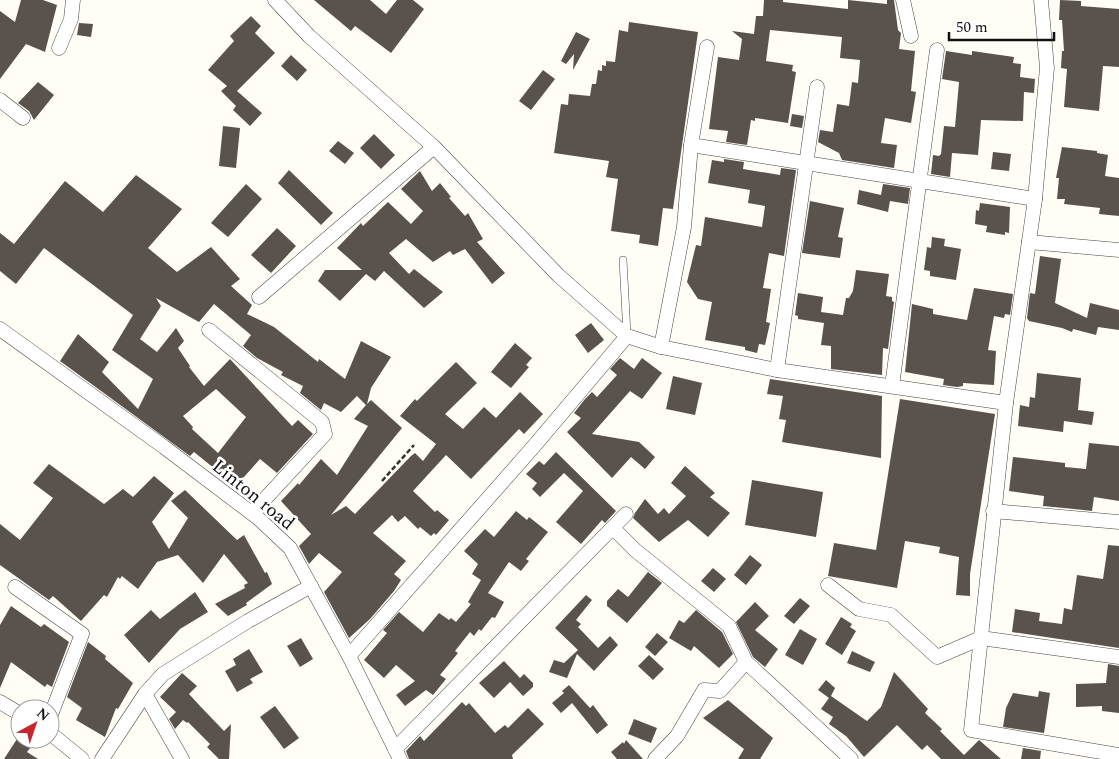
<svg xmlns="http://www.w3.org/2000/svg" width="1119" height="759" font-family="Spectral,serif">
  <rect width="100%" height="100%" fill="#fffdf5"/>
  <!-- building -->
  <g fill="#5a524d" fill-rule="evenodd">
    <path d="M21 0H43L57 5 45 52 26 44 0 79V11L15 22Z"/>
    <path d="M314 0H370L386 14 397 0H413L424 9 391 53 355 26 351 31Z"/>
    <path d="M764 0H783V2L848 9V0L887 4V0H894L898 30 901 33 899 49 915 51 911 91 916 92 911 123 885 118 881 143 897 145 894 168 842 160 839 153 818 142 820 130 833 132 837 104 849 106 852 82 858 83 860 60 840 58 842 37 770 30 766 61 793 65 792 71 796 72 788 123 755 118V121L751 120 747 145 726 142 728 131 709 129 718 57 739 60 742 39 732 31 754 34 756 16H763Z"/>
    <path d="M1060 0 1081 1V6L1119 9V67L1103 66 1099 111 1064 107 1067 69 1061 68 1062 51H1064L1062 20H1059Z"/>
    <path d="M251 16 261 26 255 33 275 53 237 91 262 113 250 126 233 110 236 106 221 91 227 86 208 70 234 41 230 36Z"/>
    <path d="M629 22 698 32 673 209 663 208 658 246 639 243 640 235 611 231 618 179 606 177 609 161 554 153 561 104 568 105 569 94 590 96 592 84H596L598 70 602 71V65L606 66V61L615 62 619 30 628 32Z"/>
    <path d="M79 23 93 24 91 37 77 35Z"/>
    <path d="M576 32 590 39 573 70 574 54 566 64 561 61Z"/>
    <path d="M946 51 972 55V51L1014 57 1013 63 1021 64 1020 77 1035 79 1034 93 1024 92 1023 121 981 120 978 155 952 153 950 177 931 174 933 155 939 156 941 154 944 126 955 127 959 82 942 79Z"/>
    <path d="M291 55 307 70 297 81 281 66Z"/>
    <path d="M543 70 555 79 531 110 519 101Z"/>
    <path d="M38 82 54 95 34 120 29 111 18 103Z"/>
    <path d="M792 114 804 116 802 128 790 126Z"/>
    <path d="M223 126 240 128 236 168 219 166Z"/>
    <path d="M374 134 395 155 381 169 360 148Z"/>
    <path d="M338 141 354 153 345 164 329 151Z"/>
    <path d="M1062 147 1097 151V153L1108 155 1105 176 1119 178V216L1099 214 1100 208 1064 204 1065 199H1057L1059 178H1056Z"/>
    <path d="M993 152 1011 154 1009 171 991 169Z"/>
    <path d="M724 159 744 162 743 169 780 175 781 168 796 170 784 256 769 253 763 288 771 289 766 322 770 323 765 345 759 344 757 353 745 350V347L705 340 712 302 698 299 687 282 696 245 701 246 705 217 762 227 765 206 748 203 750 190 708 183 712 160 724 162Z"/>
    <path d="M289 170 333 213 321 225 278 183Z"/>
    <path d="M420 171 432 191 440 183 451 197 449 198 465 216 468 213 483 239 477 242 505 273 492 284 465 249 453 255 450 251 433 262 406 239 389 253 409 274 414 269 443 292 424 308 384 271 375 281 366 274 340 301 318 281 325 270H362L337 248 361 223 363 226 388 202 411 224 423 211 401 189Z"/>
    <path d="M136 175 182 209 148 248 177 272 211 247 240 279 231 286 252 305 247 314 274 327 318 362 319 359 345 379 361 341 391 357 371 388 367 404 371 400 402 428 331 515 346 506 355 514 411 456 415 453 423 461 436 444 400 416 415 399 417 401 456 362 477 383 445 414 463 429 484 407 496 418 520 392 543 414 524 434 519 429 471 479 446 455 413 491 435 512 437 510 449 520 436 535 434 533 431 536 420 527 418 529 405 516 398 522 392 515 373 533 406 561 394 574 401 580 394 591 370 619 349 638 324 592 342 572 319 553 309 564 299 546 311 534 281 501 298 483 299 485 321 459 337 475 368 426 354 419 366 405 357 396 341 412 324 403 321 410 300 393 303 386 281 375 283 372 257 358 243 346 251 335 214 304 199 322 156 298 161 306 140 339 157 352 176 328 184 341 178 348 190 366 189 367 204 386 230 359 292 426 298 420 313 434 277 473 260 459 236 486 194 452 190 456 60 361 78 334 109 362 102 372 138 409 153 379 112 350 133 315 44 248 16 284 0 271V233L14 244 65 181 103 212ZM216 389 246 417 218 453 192 429 193 427 183 416Z"/>
    <path d="M246 184 262 199 228 237 211 223Z"/>
    <path d="M883 184 910 188 908 204 890 201 888 212 857 204 859 190 881 195Z"/>
    <path d="M810 201 844 208 838 237 843 238 840 258 802 253Z"/>
    <path d="M980 203 1010 207 1009 233 1005 232V235L986 232 987 226 975 224 976 210 979 211Z"/>
    <path d="M277 228 296 246 271 273 251 255Z"/>
    <path d="M932 237 945 239 944 246 961 249 956 280 930 276V271L924 270 927 247 931 248Z"/>
    <path d="M1040 256 1061 259 1055 303 1087 318 1090 303 1119 310V330L1098 327 1096 335 1073 329 1072 332 1062 328 1029 321 1027 318 1030 293 1035 294Z"/>
    <path d="M856 270 889 274 886 296 892 297V301L894 302 888 349 883 348 882 375 831 369V346L821 345 824 323 798 319V316L795 315 798 293 823 297 821 312 843 315 846 298H849L853 291Z"/>
    <path d="M974 288 1013 294 1010 315 1005 314 1004 318 994 316 988 350 996 351 994 385 963 383V386L957 387 943 385 944 379 905 372 912 304 933 309V314L967 320Z"/>
    <path d="M591 323 604 340 588 353 575 335Z"/>
    <path d="M515 343 532 358 526 365 529 367 511 388 491 372Z"/>
    <path d="M620 358 634 369 642 358 662 373 642 399 630 391 592 434 639 442 655 457 645 469 631 457 612 478 567 432 581 418 574 413 585 399 592 392 597 397 617 375 610 369Z"/>
    <path d="M1037 373 1081 378 1078 410 1094 412 1092 425 1064 421 1063 432 1018 426 1020 405 1029 407 1030 397 1035 398Z"/>
    <path d="M673 376 702 383 695 415 666 409Z"/>
    <path d="M770 379 882 396 881 458 782 442 786 420 779 419 783 396 767 394Z"/>
    <path d="M900 399 995 414 970 574V596L956 595 959 557 939 553 940 547 905 541 897 588 828 576 834 543 876 550Z"/>
    <path d="M1089 443 1119 446V501L1094 497 1092 511 1074 509 1043 506 1044 496 1009 491 1013 457 1065 463V467L1086 469Z"/>
    <path d="M556 452 616 511 605 523 602 520 581 544 556 522 583 491 564 473 540 497 532 489 537 483 526 474 539 461 544 465Z"/>
    <path d="M49 464 104 504 123 489 133 497 154 476 174 493 152 522 169 549 188 518 171 501 185 490 237 540 244 535 265 573 267 572 272 584 246 603 247 605 228 616 215 604 245 588 244 585 248 583 224 554 203 583 178 555 157 562 138 589 122 576 120 579 118 577 107 597 104 595 81 621 53 596 49 600 0 565V524L20 540 53 498 33 483Z"/>
    <path d="M685 466 715 493 710 497 730 513 708 537 688 520 659 542 633 518 635 513 645 499 658 514 664 508 669 514 686 496 671 483Z"/>
    <path d="M752 480 823 492 816 537 745 525Z"/>
    <path d="M516 511 527 520 529 517 548 532 526 559 529 561 521 571 509 562 488 593 504 602 495 618 492 617 481 631 479 629 474 636 470 632 455 651 458 653 440 675 446 679 433 695 426 690 405 706 396 695 415 681 396 665 384 678 364 660 387 633 383 630 399 612 423 632 439 613 449 620 451 618 456 622 471 604 468 602 481 580 472 574 478 564 464 551 485 529 494 537Z"/>
    <path d="M1108 545 1119 546V648L1012 632 1015 609 1040 613 1039 621 1062 624 1064 608 1072 610 1077 575 1103 579Z"/>
    <path d="M750 555 762 565 746 585 734 575Z"/>
    <path d="M713 568 726 579 714 592 701 581Z"/>
    <path d="M648 572 662 583 627 623 607 606V601L618 589 628 597Z"/>
    <path d="M195 592 208 612 180 629 149 663 124 635 151 610 160 619Z"/>
    <path d="M586 595 592 600 576 620 581 624 578 627 598 648 610 636 618 645 594 671 577 654 567 678 549 672 554 660 564 663 578 650 555 628Z"/>
    <path d="M800 598 810 606 794 624 784 616Z"/>
    <path d="M755 602 769 616 755 630 778 649 765 667 753 657 736 622Z"/>
    <path d="M11 606 41 627 44 624 69 642 52 687 47 684 45 687 11 662 0 688V625Z"/>
    <path d="M696 610 722 632 733 654 719 668 694 646 691 651 669 638 679 620 684 623Z"/>
    <path d="M841 617 852 624 850 627 856 631 842 655 825 644Z"/>
    <path d="M800 629 817 639 803 665 785 655Z"/>
    <path d="M657 633 668 642 655 656 645 647Z"/>
    <path d="M301 638 313 659 300 667 287 646Z"/>
    <path d="M88 642 106 656 105 659 133 683 118 709 116 708 105 737 76 720 82 708 67 697Z"/>
    <path d="M249 649 263 672 250 679 253 683 237 692 225 671 236 665 233 659Z"/>
    <path d="M852 651 875 662 870 672 847 663Z"/>
    <path d="M649 655 664 669 653 680 638 666Z"/>
    <path d="M504 661 520 678 524 674 533 683V687L523 696 510 682 494 698 479 683Z"/>
    <path d="M1108 664 1119 666V713L1102 711V706L1076 707V684L1106 683Z"/>
    <path d="M894 672 928 709 925 713 942 729 940 731 964 755 979 740 1001 759H941L927 745 922 750 897 725 864 757 846 736 829 724 833 717 821 709 829 698 818 690 826 680 835 688 831 696 867 721 881 707Z"/>
    <path d="M182 673 197 686 189 694 201 707 224 731 231 724 229 759H219L207 747 210 744 188 722 187 723 183 720 175 729 169 719 176 712 160 697Z"/>
    <path d="M569 685 590 708 593 705 608 725 597 734 572 703 561 713 552 703 564 693 562 691Z"/>
    <path d="M1039 691 1050 693 1044 733 1003 727 1006 708 1013 693 1038 697Z"/>
    <path d="M728 700 773 738 760 759H738L744 749 703 718Z"/>
    <path d="M462 702 466 706 469 703 495 733 505 725 508 728 528 708 544 724 512 755 513 759H409L406 751 420 736 424 741Z"/>
    <path d="M275 706 299 738 284 749 260 717Z"/>
    <path d="M634 719 657 728 651 743 628 734Z"/>
    <path d="M17 739H37L27 752 38 759H4Z"/>
    <path d="M626 740 643 759H617L611 752 623 742 624 744Z"/>
    <path d="M1023 748 1041 751 1040 759H1021Z"/>
  </g>
  <g fill="none" stroke-linecap="round" stroke-linejoin="round">
    <defs>
      <path id="service" d="M623 260 627 335"/>
      <g id="minor">
        <path d="M275 0 309 36 434 147 558 275 627 336 661 347 777 370 1006 403"/>
        <path d="M903 0 911 36"/>
        <path d="M1041 0 1047 68 1035 199 1006 403 971 730 1119 755"/>
        <path d="M59 48 71 19 73 0"/>
        <path d="M0 100 23 118"/>
        <path d="M691 145 1035 199"/>
        <path d="M1029 242 1119 250"/>
        <path d="M259 297 434 147"/>
        <path d="M0 329 164 447 258 518 290 548 349 656 400 759"/>
        <path d="M209 330 322 422 325 434 252 513"/>
        <path d="M661 347 684 227 691 145 707 47"/>
        <path d="M777 370 817 87"/>
        <path d="M892 386 937 50"/>
        <path d="M993 511 1119 522"/>
        <path d="M613 528 635 550 729 626 746 662 851 759"/>
        <path d="M828 585 859 609 891 615 937 657 981 638 1119 657"/>
        <path d="M15 587 82 634 50 717"/>
        <path d="M349 656 535 445 627 336"/>
        <path d="M145 694 182 759"/>
        <path d="M0 702 20 714"/>
        <path d="M50 733 82 759"/>
        <path d="M395 749 626 514"/>
        <path d="M102 759 145 694 163 674 248 621 311 586"/>
        <path d="M655 759 677 736 704 690 720 691 746 662"/>
      </g>
    </defs>
    <!-- service casing -->
    <use href="#service" stroke="#444" stroke-width="8"/>
    <!-- minor casing -->
    <use href="#minor" stroke="#444" stroke-width="15"/>
    <!-- path -->
    <path stroke="#333" stroke-width="2.5" stroke-dasharray="5 2.5" stroke-linecap="butt" d="M382 481 414 445"/>
    <!-- service -->
    <use href="#service" stroke="#fff" stroke-width="7"/>
    <!-- minor -->
    <use href="#minor" stroke="#fff" stroke-width="14"/>
  </g>
  <g text-anchor="middle" stroke-width="5" stroke-linejoin="round" paint-order="stroke">
    <!-- street labels -->
    <g font-size="19" fill="#111" stroke="#fff">
      <text transform="translate(254 494) rotate(39)" y="7">Linton road</text>
    </g>
  </g>
  <!-- north arrow -->
  <g transform="translate(35 724) rotate(40)"><circle r="24" fill="#ffffff" stroke="#a0a0a0"/>
  <path d="M0-4L9 19L0 12L-9 19Z" fill="#c4262e"/>
  <text y="-8" font-size="14" font-weight="bold" text-anchor="middle" fill="#111111">N</text>
  </g>
  <!-- scale -->
  <path d="M949 32v8h105v-8" fill="none" stroke="#111111" stroke-width="2.5"/>
  <text x="956" y="32" font-size="15" fill="#111111" stroke="#ffffff" stroke-width="4" paint-order="stroke">50 m</text>
</svg>
